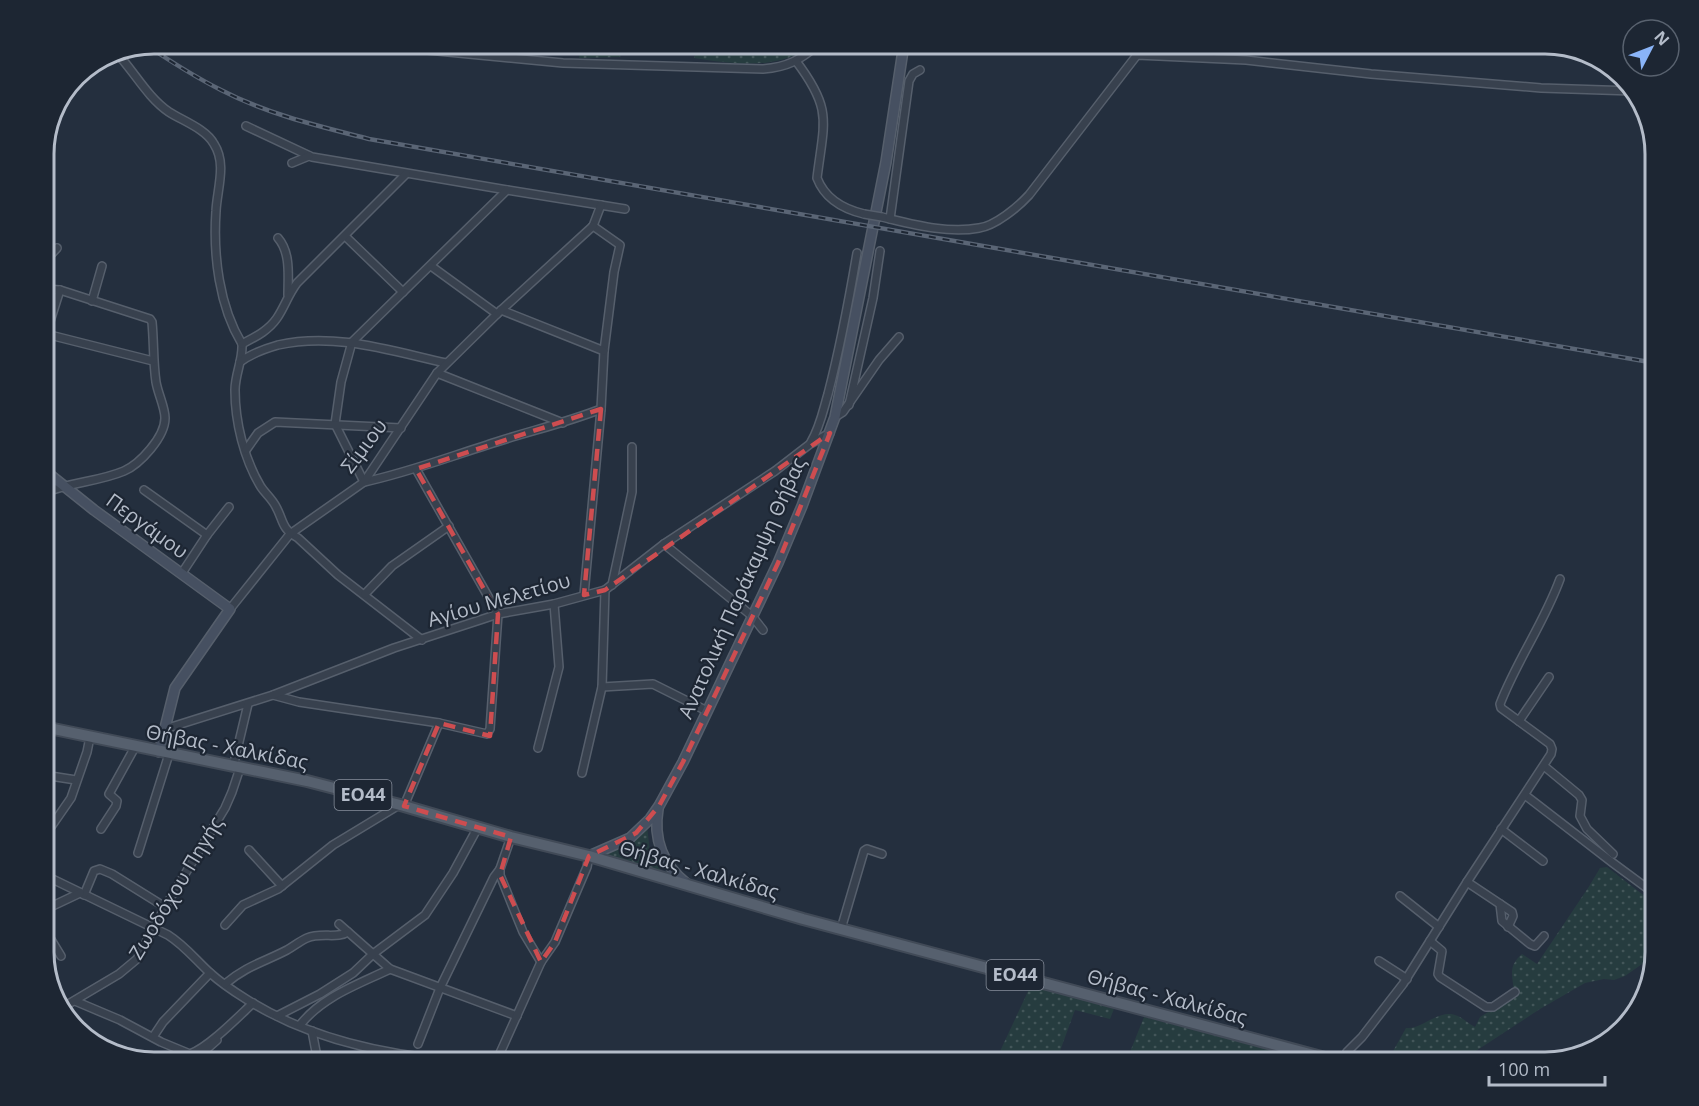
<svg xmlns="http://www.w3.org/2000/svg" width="1699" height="1106" font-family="'Open Sans',sans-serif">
  <defs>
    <pattern id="grass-dots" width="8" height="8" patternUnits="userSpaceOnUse" patternTransform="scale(1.5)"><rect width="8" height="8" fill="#263c3f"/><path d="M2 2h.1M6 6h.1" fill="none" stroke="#435659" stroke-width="1.8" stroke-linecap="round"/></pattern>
  </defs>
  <rect width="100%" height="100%" fill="#242f3e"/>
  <!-- grass -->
  <g fill="url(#grass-dots)">
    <path d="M581 44H624L620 57 579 58Z"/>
    <path d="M698 44H812C783 71 731 64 694 58Z"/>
    <path d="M647 826 650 852 662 873 603 855 627 845Z"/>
    <path d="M1607 867 1655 904V955L1625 976 1614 980 1604 979 1585 983 1540 1009 1459 1062H1387L1406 1028C1423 1030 1439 1007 1458 1016 1464 1019 1469 1024 1475 1027L1480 1017 1514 996C1514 977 1506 968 1522 954L1537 964 1588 888 1600 868Z"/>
    <path d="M1031 985 1114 1009 1110 1019 1075 1010 1056 1062H995Z"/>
    <path d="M1144 1017 1319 1062H1126Z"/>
  </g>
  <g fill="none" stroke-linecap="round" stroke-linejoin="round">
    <defs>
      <g id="street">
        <path d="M365 44 563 63 763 69C788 67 800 60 819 44"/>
        <path d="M115 51C134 71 147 97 169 112 183 121 206 129 214 144 227 164 217 189 216 211 213 255 219 306 242 344 243 360 235 374 235 390 235 422 244 459 261 487 265 493 271 498 275 505 284 520 280 528 298 538L338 575 422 640"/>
        <path d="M1137 55 1145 44"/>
        <path d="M796 61C833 110 824 121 817 178 825 199 843 209 864 214"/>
        <path d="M246 126 312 157 507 190"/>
        <path d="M292 163 309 156"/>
        <path d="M882 217C912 224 947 234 979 228 995 226 1018 207 1029 195L1137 55 1246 60 1371 74 1541 88 1633 91"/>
        <path d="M890 219 909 81 913 74 920 70"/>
        <path d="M593 226 620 245 614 272 604 351 601 409C563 424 525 432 487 445 446 458 406 473 364 482L335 424 341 382 352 342 507 190 625 209"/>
        <path d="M593 226 601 205"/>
        <path d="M345 236 403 292"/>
        <path d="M278 238C291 253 288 276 288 295"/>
        <path d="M44 262 57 248"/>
        <path d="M431 266 497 314"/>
        <path d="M44 289 60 290 150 319 152 322C154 343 153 362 156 382 158 394 165 407 165 418 165 437 140 464 124 471 98 482 70 482 44 493"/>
        <path d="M92 301 102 266"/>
        <path d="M501 310 604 351"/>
        <path d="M46 334 153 361"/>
        <path d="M242 344C255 337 268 331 277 318 285 306 288 295 297 283L406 174"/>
        <path d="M240 362C252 353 264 349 278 345 335 332 391 351 446 363"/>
        <path d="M437 373 563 423"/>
        <path d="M849 405 873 298 880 251"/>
        <path d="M835 417 843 412 879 360 899 337"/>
        <path d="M811 442C820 427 823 411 828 394 840 348 849 300 857 253"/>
        <path d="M246 450 258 433 275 422 401 428"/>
        <path d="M46 471V334L60 290"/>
        <path d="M144 490 207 535"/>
        <path d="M664 544 752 616 763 630"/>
        <path d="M182 573 207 535 229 507"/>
        <path d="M612 585 632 492V447"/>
        <path d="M365 594 392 566 449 526"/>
        <path d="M584 595 601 409"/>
        <path d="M230 609 290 534 364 482 437 373 497 314 593 226"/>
        <path d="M602 687 653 684 707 711"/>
        <path d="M273 695 299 702 439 723 487 734 490 729 498 614 416 469"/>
        <path d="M1519 721 1549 677"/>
        <path d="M165 729 273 695 394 648 480 620 498 614 554 604 605 590 664 544 775 471 810 444 830 433"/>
        <path d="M538 748 559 667 554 604"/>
        <path d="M1544 766 1579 795 1582 800 1580 816 1587 829 1613 854"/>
        <path d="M233 767 248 704"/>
        <path d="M582 773 602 687 605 590"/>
        <path d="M44 775 76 780"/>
        <path d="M1525 795 1613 863 1655 894"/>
        <path d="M404 806 439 723"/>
        <path d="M101 829 116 806 117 801 109 794 135 747"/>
        <path d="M1501 829 1543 861"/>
        <path d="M44 837 71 798 87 752 90 737"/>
        <path d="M511 837 500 869V875L523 932 541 962"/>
        <path d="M249 850 282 886"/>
        <path d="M138 853 169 754"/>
        <path d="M44 875 168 935C184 945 195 959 209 972 220 982 233 991 246 999 315 1043 398 1058 478 1062"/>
        <path d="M1467 882 1500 904 1502 921 1530 944 1535 946 1544 936"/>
        <path d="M84 895 94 871 100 869 112 874 165 907"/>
        <path d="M1400 896 1439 927"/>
        <path d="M1500 904 1512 912 1513 916 1508 927"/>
        <path d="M44 910 80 893"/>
        <path d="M339 924 390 969 517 1016"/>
        <path d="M225 925 243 905 278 889 333 845 399 805"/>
        <path d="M44 928 61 956"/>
        <path d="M841 929 864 851 867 849 882 854"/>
        <path d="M1430 941 1442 951 1438 974 1440 977 1486 1007H1493L1515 992"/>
        <path d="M1379 961 1407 979"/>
        <path d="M225 984C246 966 264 962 287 950 294 946 300 941 307 938 321 932 338 939 348 932"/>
        <path d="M75 1001 120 1020 161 1042 190 1054C209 1047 238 1017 253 1003"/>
        <path d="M60 1009 119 974 137 959 165 907 225 808 232 792 240 768"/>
        <path d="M277 1016 320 994 353 973 373 954 425 915 453 873 478 827"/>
        <path d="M300 1025C323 996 357 985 390 969"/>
        <path d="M312 1031 318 1062"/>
        <path d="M153 1037 163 1022 210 973"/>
        <path d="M418 1044 440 988 494 877 500 869"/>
        <path d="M192 1062 217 1040"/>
        <path d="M496 1062 541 962 555 942 587 867 589 856"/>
        <path d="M1342 1062 1347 1052 1362 1037 1403 984 1467 882 1551 754 1552 749 1550 744 1501 708 1500 704C1517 660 1544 623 1560 579"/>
      </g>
      <g id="secondary">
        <path d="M44 470 94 510 230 609 175 688 159 752"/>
        <path d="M658 809C653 839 663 865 687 884"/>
        <path d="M589 856 630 838 650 819 659 806 683 762 778 563 802 506 835 417 886 162 904 44"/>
      </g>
      <path id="primary" d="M44 727 307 781 404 806 511 837 589 856 803 919 1340 1062"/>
    </defs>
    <!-- street casing -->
    <use href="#street" stroke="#565f6c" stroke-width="10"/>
    <!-- secondary casing -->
    <use href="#secondary" stroke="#565f6c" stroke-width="12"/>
    <!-- primary casing -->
    <use href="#primary" stroke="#414a57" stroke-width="14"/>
    <!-- street -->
    <use href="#street" stroke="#38414e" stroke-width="7"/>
    <!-- secondary -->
    <use href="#secondary" stroke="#465061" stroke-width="9"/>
    <!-- primary -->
    <use href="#primary" stroke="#56606e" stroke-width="10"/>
    <defs>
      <path id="rail" d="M146 45C170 61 195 77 221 90 267 114 318 126 369 139L1655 363"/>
    </defs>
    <!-- rail casing -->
    <use href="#rail" stroke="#5a6575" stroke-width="4.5"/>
    <!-- rail -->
    <use href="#rail" stroke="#1d2633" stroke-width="2" stroke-dasharray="7" stroke-linecap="butt"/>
    <defs>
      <path id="street-bridge" d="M864 214 882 217"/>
    </defs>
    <!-- street-bridge casing -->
    <use href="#street-bridge" stroke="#565f6c" stroke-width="10" stroke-linecap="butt"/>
    <!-- street-bridge -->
    <use href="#street-bridge" stroke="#38414e" stroke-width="7"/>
  </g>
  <!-- marked area -->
  <path fill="none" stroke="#ce4d50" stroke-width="4.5" stroke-dasharray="12 8" stroke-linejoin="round" d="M601 409 584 595 605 590 830 433 778 563 683 762 659 806 636 833 589 856 555 942 541 962 500 875 511 837 404 806 439 723 490 736 498 614 416 469Z"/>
  <g text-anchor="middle" stroke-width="4.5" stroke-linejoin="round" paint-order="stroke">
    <!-- shield labels -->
    <g fill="#1d2633" stroke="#878f9c" stroke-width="1.5">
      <rect x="334.5" y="780" width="57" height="30" rx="4.5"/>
      <rect x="986.5" y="960" width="57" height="30" rx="4.5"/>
    </g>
    <g font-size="18" font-weight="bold" fill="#b4bcc9">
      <text x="363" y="801">ΕΟ44</text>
      <text x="1015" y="981">ΕΟ44</text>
    </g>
    <!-- street labels -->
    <g font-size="20" fill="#b4bcc9" stroke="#1d2633">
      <text transform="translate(364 446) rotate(-53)" y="7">Σίμιου</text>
      <text transform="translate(147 526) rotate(36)" y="7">Περγάμου</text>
      <text transform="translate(742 588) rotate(-66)" y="7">Ανατολική Παράκαμψη Θήβας</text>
      <text transform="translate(499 600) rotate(-16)" y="7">Αγίου Μελετίου</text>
      <text transform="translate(227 747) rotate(11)" y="7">Θήβας - Χαλκίδας</text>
      <text transform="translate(699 870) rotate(16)" y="7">Θήβας - Χαλκίδας</text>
      <text transform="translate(176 888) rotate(-59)" y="7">Ζωοδόχου Πηγής</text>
      <text transform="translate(1167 997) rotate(15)" y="7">Θήβας - Χαλκίδας</text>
    </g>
  </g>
  <!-- crop -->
  <path d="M0 0H1699V1106H0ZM154 54H1545A100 100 0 0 1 1645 154V952A100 100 0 0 1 1545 1052H154A100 100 0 0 1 54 952V154A100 100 0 0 1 154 54Z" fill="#1d2633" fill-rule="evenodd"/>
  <path fill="none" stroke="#b4bcc9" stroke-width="3" d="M154 54H1545A100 100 0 0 1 1645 154V952A100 100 0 0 1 1545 1052H154A100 100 0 0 1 54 952V154A100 100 0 0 1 154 54Z"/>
  <!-- north arrow -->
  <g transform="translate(1651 48) rotate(48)"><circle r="28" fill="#1d2633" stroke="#59626f" stroke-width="1.5"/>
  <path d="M0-4.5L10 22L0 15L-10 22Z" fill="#8ab4f8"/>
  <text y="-9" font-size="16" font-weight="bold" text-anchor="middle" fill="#b4bcc9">N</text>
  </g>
  <!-- scale -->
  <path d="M1489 1076v9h116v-9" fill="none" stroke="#b4bcc9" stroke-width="3"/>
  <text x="1498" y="1076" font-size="18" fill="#b4bcc9" stroke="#1d2633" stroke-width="4.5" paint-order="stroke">100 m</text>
</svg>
